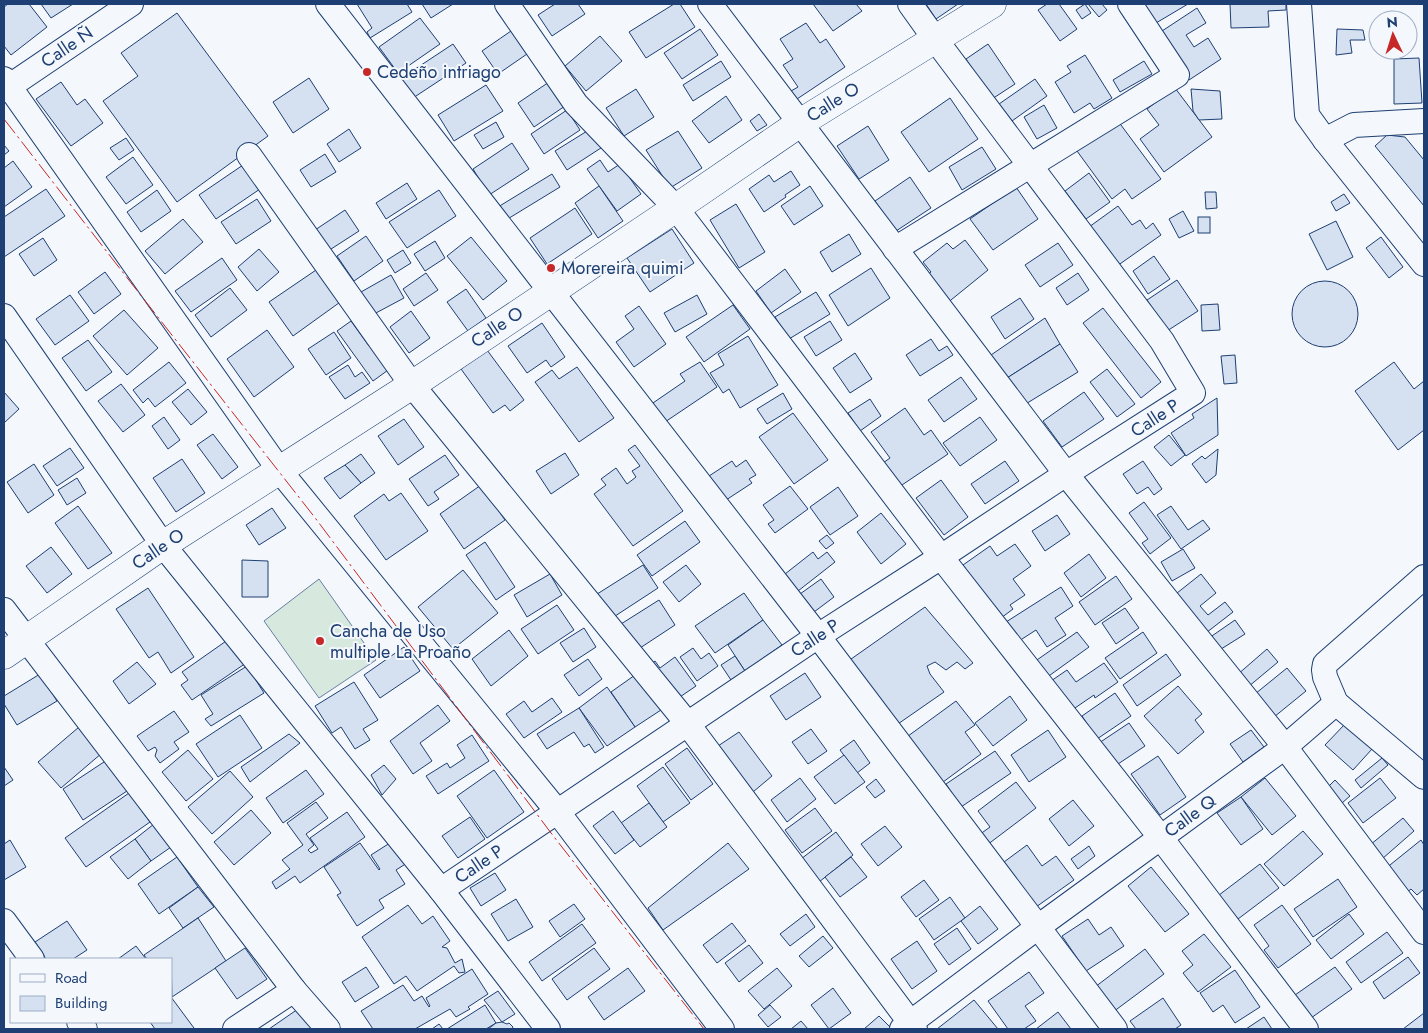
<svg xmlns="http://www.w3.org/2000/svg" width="1428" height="1033" font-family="Jost,sans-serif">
  <rect width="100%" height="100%" fill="#f4f7fb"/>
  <!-- pitch -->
  <path fill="#d7e8df" stroke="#687fa3" d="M319 579 376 660 319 698 264 621Z"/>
  <!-- building -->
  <g fill="#d5e0f0" stroke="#1d3f73">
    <path d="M8 4H29L47 27 11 55 4 46V7Z"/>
    <path d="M41 4H73L51 18Z"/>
    <path d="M357 4H407L412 12 370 38 367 32 372 28Z"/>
    <path d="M422 4H453L431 18Z"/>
    <path d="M555 4H578L585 14 552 36 538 15Z"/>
    <path d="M674 4H680L695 27 646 58 629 32Z"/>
    <path d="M813 4H856L862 11 833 31Z"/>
    <path d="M926 4H958L936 19Z"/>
    <path d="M1047 4H1059L1077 29 1060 41 1038 10Z"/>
    <path d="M1085 4 1091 13 1082 19 1076 10Z"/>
    <path d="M1088 4H1102L1107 10 1099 17Z"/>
    <path d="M1144 4H1188L1156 23Z"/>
    <path d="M1230 4H1286V10L1268 11 1269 27 1231 28Z"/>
    <path d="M1197 8 1206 23 1186 35 1194 47 1208 38 1221 59 1189 80 1159 33Z"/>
    <path d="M177 13 268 136 177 202 103 101 138 76 121 53Z"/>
    <path d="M420 18 440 44 398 73 379 47Z"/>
    <path d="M806 23 820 43 826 39 845 67 797 99 791 91 798 87 783 65 793 59 780 39Z"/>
    <path d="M700 29 718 55 682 79 664 53Z"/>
    <path d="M1337 29 1363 30 1365 40H1350L1352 53 1336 55Z"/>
    <path d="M511 31 527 54 498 74 482 51Z"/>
    <path d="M600 36 622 61 586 91 565 66Z"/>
    <path d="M453 44 466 63 413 98 400 79Z"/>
    <path d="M988 44 1015 84 992 99 966 59Z"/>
    <path d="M1085 55 1112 98 1094 109 1090 103 1074 113 1055 82 1071 72 1067 66Z"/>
    <path d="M1419 58 1422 103 1394 104V59Z"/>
    <path d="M721 61 731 77 693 101 683 85Z"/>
    <path d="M1144 61 1152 74 1120 92 1113 80Z"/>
    <path d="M309 78 329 109 293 133 273 102Z"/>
    <path d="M555 78 571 102 534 127 518 103Z"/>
    <path d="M1035 79 1047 96 1012 121 999 104Z"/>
    <path d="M61 82 77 105 85 99 103 123 71 146 36 99Z"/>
    <path d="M486 85 503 111 454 141 438 115Z"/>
    <path d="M1175 88 1212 137 1164 172 1140 139 1159 125 1147 109Z"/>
    <path d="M636 89 654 117 624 136 606 108Z"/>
    <path d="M1191 89 1220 91 1222 119 1199 120 1193 111Z"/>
    <path d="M726 96 742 120 709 143 692 121Z"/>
    <path d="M950 98 978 139 929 172 901 132Z"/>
    <path d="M1044 105 1057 128 1037 139 1024 117Z"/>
    <path d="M567 110 580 130 544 154 531 134Z"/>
    <path d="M759 114 767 125 757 131 750 121Z"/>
    <path d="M1118 121 1161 179 1132 199 1125 189 1112 199 1077 151Z"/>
    <path d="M496 122 504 137 483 149 474 135Z"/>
    <path d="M868 126 889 160 859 179 837 146Z"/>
    <path d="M592 128 604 146 567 170 555 151Z"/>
    <path d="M349 129 361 148 339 162 327 144Z"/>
    <path d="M678 131 702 168 670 188 646 150Z"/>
    <path d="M1387 135 1405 137 1424 160V206L1375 146Z"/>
    <path d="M126 138 134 150 119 160 110 148Z"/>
    <path d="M512 143 529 169 489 195 473 169Z"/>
    <path d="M4 145 9 151 4 155Z"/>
    <path d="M982 147 996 169 962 190 949 167Z"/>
    <path d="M325 154 336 172 311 187 300 170Z"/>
    <path d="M133 157 153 185 126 204 106 177Z"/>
    <path d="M600 160 608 172 620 164 641 194 617 211 587 169Z"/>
    <path d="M13 161 32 187 4 207V168Z"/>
    <path d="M243 165 260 189 216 219 199 195Z"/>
    <path d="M791 171 800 185 785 195 786 197 764 212 749 189 769 175 774 182Z"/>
    <path d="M1089 173 1110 202 1086 219 1065 191Z"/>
    <path d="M552 174 560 187 506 220 498 207Z"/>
    <path d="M910 177 931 208 896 231 875 201Z"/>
    <path d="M407 183 417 199 386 219 376 203Z"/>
    <path d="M599 186 623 221 598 238 575 203Z"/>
    <path d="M810 186 823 206 794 225 781 206Z"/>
    <path d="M1016 187 1038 219 993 250 970 219Z"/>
    <path d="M46 189 65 216 4 257V217Z"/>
    <path d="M157 190 171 211 141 232 127 212Z"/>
    <path d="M439 190 456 216 407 248 389 222Z"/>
    <path d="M1205 192H1216L1217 208 1206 209Z"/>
    <path d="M1344 194 1350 203 1336 211 1331 202Z"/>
    <path d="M257 199 271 221 236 244 221 222Z"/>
    <path d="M736 204 765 252 739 268 710 220Z"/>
    <path d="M1118 206 1132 225 1140 220 1146 229 1153 223 1161 235 1117 266 1089 227Z"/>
    <path d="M575 208 592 234 547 264 530 238Z"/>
    <path d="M345 210 359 231 328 251 315 230Z"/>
    <path d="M1183 211 1194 231 1179 238 1169 219Z"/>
    <rect x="1198" y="217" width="12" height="16"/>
    <path d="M183 219 203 242 165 274 145 251Z"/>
    <path d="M1336 221 1353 257 1327 270 1309 234Z"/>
    <path d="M672 229 694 263 650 292 627 258Z"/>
    <path d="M849 234 861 254 832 272 820 252Z"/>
    <path d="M366 236 383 261 354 281 337 256Z"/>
    <path d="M471 237 507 281 483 300 447 256Z"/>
    <path d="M1381 237 1403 267 1389 278 1366 248Z"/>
    <path d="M43 238 57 260 34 276 19 254Z"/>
    <path d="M965 240 988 270 946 304 924 277 931 272 923 262 947 243 953 249Z"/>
    <path d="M435 241 445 258 425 271 414 254Z"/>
    <path d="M1058 243 1073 265 1040 287 1025 265Z"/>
    <path d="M259 249 279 272 257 291 238 267Z"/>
    <path d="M403 250 411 263 395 273 387 260Z"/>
    <path d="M1154 256 1170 279 1148 294 1133 271Z"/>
    <path d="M222 258 237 280 191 312 175 291Z"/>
    <path d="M319 268 343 300 293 336 269 302Z"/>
    <path d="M871 268 890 298 848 326 829 295Z"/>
    <path d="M785 269 801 292 771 313 756 291Z"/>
    <path d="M105 272 121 294 94 314 78 292Z"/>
    <path d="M426 273 438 290 414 306 403 289Z"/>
    <path d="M1078 273 1089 290 1067 305 1056 288Z"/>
    <path d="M391 275 404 298 374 314 361 292Z"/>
    <path d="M1177 280 1198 311 1167 331 1147 300Z"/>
    <circle cx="1325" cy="314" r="33"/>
    <path d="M230 288 247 310 211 337 195 315Z"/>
    <path d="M466 289 486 318 468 331 447 302Z"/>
    <path d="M816 292 830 314 789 339 775 317Z"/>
    <path d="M70 295 89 321 55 345 36 319Z"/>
    <path d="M697 295 707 314 675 332 664 313Z"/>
    <path d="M1020 298 1034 319 1005 339 991 317Z"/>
    <path d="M1218 304 1220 330 1202 331 1201 305Z"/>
    <path d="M733 305 750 329 704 362 686 337Z"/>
    <path d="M639 306 666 344 634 367 616 342 634 329 625 316Z"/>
    <path d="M1103 308 1161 382 1141 398 1083 323Z"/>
    <path d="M124 310 158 348 127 375 93 336Z"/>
    <path d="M411 311 430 338 409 353 390 327Z"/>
    <path d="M1045 318 1060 344 1007 378 991 355Z"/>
    <path d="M351 321 369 346 377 341 395 365 373 381 337 331Z"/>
    <path d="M830 321 842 340 816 356 804 337Z"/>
    <path d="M542 323 565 357 551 367 546 360 527 373 508 346Z"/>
    <path d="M267 330 294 367 254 397 227 359Z"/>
    <path d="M334 332 351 358 326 375 308 349Z"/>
    <path d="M748 336 778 385 740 408 729 389 723 393 710 373 724 365 718 354Z"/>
    <path d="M931 339 939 351 947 346 953 355 920 376 906 355Z"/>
    <path d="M88 340 112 372 86 391 62 358Z"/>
    <path d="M1060 344 1078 372 1024 405 1007 378Z"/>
    <path d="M487 350 524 400 510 411 505 405 493 413 461 369Z"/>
    <path d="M855 353 872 379 850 393 833 368Z"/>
    <path d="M1235 355 1237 383 1224 384 1221 356Z"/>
    <path d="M169 362 186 383 155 407 148 398 143 403 133 390Z"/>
    <path d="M700 362 717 387 662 424 650 405 685 381 680 374Z"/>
    <path d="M1394 362 1414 389 1424 381V430L1398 450 1355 391Z"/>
    <path d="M348 365 355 377 362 372 370 383 345 399 329 377Z"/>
    <path d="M577 367 614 418 579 442 535 382 552 370 559 379Z"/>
    <path d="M1107 369 1135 404 1117 417 1090 382Z"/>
    <path d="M961 377 977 399 944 422 928 400Z"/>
    <path d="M121 384 145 415 123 432 98 401Z"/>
    <path d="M188 389 207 412 191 425 172 402Z"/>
    <path d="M4 392 19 409 4 423Z"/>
    <path d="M1084 392 1104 419 1062 447 1043 421Z"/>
    <path d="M783 393 792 409 767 424 757 409Z"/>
    <path d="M1217 398 1218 435 1186 456 1171 433 1194 418 1192 414Z"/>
    <path d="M870 399 881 416 860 431 848 413Z"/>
    <path d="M905 408 924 435 931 430 948 454 899 487 883 463 890 458 871 432Z"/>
    <path d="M793 413 828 460 794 484 759 437Z"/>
    <path d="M164 417 180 440 168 449 152 426Z"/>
    <path d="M980 417 997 440 960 466 943 443Z"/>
    <path d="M404 419 424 447 398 465 378 436Z"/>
    <path d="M213 434 238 467 222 479 197 445Z"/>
    <path d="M1169 435 1185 455 1171 466 1154 447Z"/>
    <path d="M635 445 683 511 633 546 594 494 606 485 601 479 616 468 627 484 636 477 632 471 640 466 628 450Z"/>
    <path d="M70 448 84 468 57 486 43 466Z"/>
    <path d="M1218 449 1216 475 1206 483 1192 464 1202 456 1205 459Z"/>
    <path d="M565 453 579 475 551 494 536 471Z"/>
    <path d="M361 454 375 473 361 483 345 465Z"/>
    <path d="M445 455 459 475 434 492 439 499 428 506 409 479Z"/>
    <path d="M182 459 205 493 176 512 153 478Z"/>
    <path d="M746 460 756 475 749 479 752 483 726 500 709 476 732 461 736 467Z"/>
    <path d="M1005 461 1019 481 985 504 971 484Z"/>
    <path d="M1143 461 1162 489 1154 495 1148 487 1137 494 1123 474Z"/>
    <path d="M34 464 54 495 28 513 7 482Z"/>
    <path d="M345 465 361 483 340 499 324 478Z"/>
    <path d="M77 478 86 493 67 505 58 490Z"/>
    <path d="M941 480 968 517 944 535 916 498Z"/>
    <path d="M481 485 505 520 464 549 440 514Z"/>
    <path d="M790 486 808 509 775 533 768 524 774 520 763 505Z"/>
    <path d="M838 487 858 516 830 535 810 507Z"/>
    <path d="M401 493 428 531 386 560 354 516 384 494 389 501Z"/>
    <path d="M1144 502 1171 538 1150 554 1142 543 1148 539 1129 513Z"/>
    <path d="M78 506 112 553 88 569 55 523Z"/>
    <path d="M1171 506 1188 530 1203 520 1210 529 1181 549 1157 515Z"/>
    <path d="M272 508 286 528 259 545 246 525Z"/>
    <path d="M881 513 906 544 881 564 857 532Z"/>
    <path d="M1057 515 1070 534 1045 551 1032 531Z"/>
    <path d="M685 521 700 542 652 576 637 555Z"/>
    <path d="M827 535 834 543 826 549 819 541Z"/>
    <path d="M485 542 515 587 496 600 466 555Z"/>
    <path d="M1015 544 1031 566 1013 579 1025 595 1010 605 1013 609 1001 618 963 565 990 546 997 556Z"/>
    <path d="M51 547 72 574 47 593 26 566Z"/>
    <path d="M1183 549 1195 568 1172 581 1161 562Z"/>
    <path d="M813 552 818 559 827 552 835 562 798 591 785 574Z"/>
    <path d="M1089 554 1106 578 1081 597 1064 573Z"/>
    <path d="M242 560 268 561V597H242Z"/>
    <path d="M643 565 658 588 609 620 594 596Z"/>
    <path d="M686 565 701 584 679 602 663 582Z"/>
    <path d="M463 570 498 613 453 649 418 607Z"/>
    <path d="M550 574 562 595 527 617 514 595Z"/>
    <path d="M1201 574 1216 593 1200 606 1208 615 1225 602 1233 612 1202 636 1172 597Z"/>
    <path d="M1116 576 1132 599 1095 625 1079 602Z"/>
    <path d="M821 579 834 597 814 612 800 594Z"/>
    <path d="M1061 587 1073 606 1055 618 1066 635 1047 647 1036 630 1019 641 1006 622Z"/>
    <path d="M148 588 194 657 171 673 158 652 149 658 116 609Z"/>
    <path d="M744 593 763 620 715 653 695 626Z"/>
    <path d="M659 600 675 625 637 650 621 624Z"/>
    <path d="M557 605 574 630 538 654 521 629Z"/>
    <path d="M925 607 973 663 965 669 957 662 946 670 935 662 927 666 930 674 944 692 895 726 844 664Z"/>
    <path d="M1125 608 1139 628 1116 644 1102 623Z"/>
    <path d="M763 620 782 645 745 671 728 645Z"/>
    <path d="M1235 620 1245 634 1218 651 1209 638Z"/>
    <path d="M584 628 596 647 573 662 560 643Z"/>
    <path d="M509 630 528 656 491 686 472 659Z"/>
    <path d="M1077 632 1089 647 1046 678 1034 662Z"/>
    <path d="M1143 632 1157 653 1120 679 1105 658Z"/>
    <path d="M229 639 246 663 192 700 181 685 188 680 182 672Z"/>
    <path d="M404 647 420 671 380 698 364 675Z"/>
    <path d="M693 648 701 659 709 653 718 666 697 681 680 657Z"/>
    <path d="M1267 649 1278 662 1248 687 1237 675Z"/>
    <path d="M1166 654 1181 675 1137 706 1123 685Z"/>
    <path d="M735 656 745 671 731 680 721 665Z"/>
    <path d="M675 657 696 686 674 701 648 666 655 661 660 668Z"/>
    <path d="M588 659 602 679 579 696 564 675Z"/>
    <path d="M137 662 156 684 129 704 113 681Z"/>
    <path d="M1104 663 1118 682 1095 698 1094 695 1072 710 1051 681 1067 670 1076 682Z"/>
    <path d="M247 666 264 693 211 726 205 719 213 714 201 695Z"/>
    <path d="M1287 668 1306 691 1274 717 1255 694Z"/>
    <path d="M805 673 821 697 786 720 770 696Z"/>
    <path d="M40 674 57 701 17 725 4 704V696Z"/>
    <path d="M635 675 661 710 635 727 611 692Z"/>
    <path d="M354 682 378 720 363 729 370 740 355 749 341 727 332 733 315 706Z"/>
    <path d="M1178 686 1202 714 1195 720 1204 732 1178 754 1144 716Z"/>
    <path d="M607 687 635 727 607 746 579 708Z"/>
    <path d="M1115 693 1131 716 1097 739 1082 716Z"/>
    <path d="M1010 696 1027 720 993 746 975 723Z"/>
    <path d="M552 698 562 712 524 738 506 714 524 701 532 712Z"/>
    <path d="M956 701 975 725 965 732 981 754 939 785 904 739Z"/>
    <path d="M438 705 450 721 420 743 432 761 413 774 390 741Z"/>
    <path d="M579 708 604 747 595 753 589 744 584 747 574 732 547 749 537 734Z"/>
    <path d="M174 711 189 732 174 742 179 749 160 763 155 756 157 750 155 747 148 751 137 736Z"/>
    <path d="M240 715 262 748 218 777 196 744Z"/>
    <path d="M1129 723 1145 746 1115 766 1099 743Z"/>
    <path d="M1345 724 1372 749 1353 770 1325 745Z"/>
    <path d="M79 727 102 753 61 788 38 762Z"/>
    <path d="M811 729 827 751 808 764 792 742Z"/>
    <path d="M1048 730 1066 757 1029 782 1011 755Z"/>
    <path d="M1251 730 1264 747 1243 762 1230 744Z"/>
    <path d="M739 732 772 776 747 797 715 748Z"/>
    <path d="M289 734 300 743 250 782 241 767Z"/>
    <path d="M472 735 489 761 438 794 426 776 447 763 450 768 465 758 457 745Z"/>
    <path d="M854 740 870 763 857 773 840 750Z"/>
    <path d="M687 748 713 784 691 800 665 764Z"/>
    <path d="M188 750 213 779 186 801 162 772Z"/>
    <path d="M995 751 1011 773 961 807 946 784Z"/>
    <path d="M844 755 865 782 835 804 814 777Z"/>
    <path d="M1158 756 1186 797 1160 815 1131 774Z"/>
    <path d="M1382 758 1388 765 1361 788 1355 780Z"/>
    <path d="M107 760 127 791 83 820 63 789Z"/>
    <path d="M384 765 396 779 382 795 371 775Z"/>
    <path d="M4 767 13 780 4 786Z"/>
    <path d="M663 767 690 803 663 822 637 786Z"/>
    <path d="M306 770 324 794 283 823 266 798Z"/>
    <path d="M494 770 524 812 487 838 457 796Z"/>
    <path d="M230 771 253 797 212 834 188 807Z"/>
    <path d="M800 778 816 799 787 822 771 800Z"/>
    <path d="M1265 778 1296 816 1272 835 1241 797Z"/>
    <path d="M1380 778 1396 798 1363 823 1348 803Z"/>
    <path d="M876 779 885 791 875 798 866 787Z"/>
    <path d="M1335 780 1350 796 1342 803 1328 787Z"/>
    <path d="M1016 782 1036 808 987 845 979 835 990 827 978 811Z"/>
    <path d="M129 793 150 822 86 867 65 838Z"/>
    <path d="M1241 797 1263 829 1241 845 1217 813Z"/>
    <path d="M1073 800 1094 826 1069 846 1049 819Z"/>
    <path d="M316 802 328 818 306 834 314 845 308 850 311 853 318 849 310 838 347 812 365 837 300 883 295 876 276 889 272 882 290 869 282 860 303 845 287 823Z"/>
    <path d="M649 803 667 827 640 847 621 823Z"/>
    <path d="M815 808 832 831 802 853 785 830Z"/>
    <path d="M251 810 271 833 234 865 214 842Z"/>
    <path d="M613 811 634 840 615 854 593 826Z"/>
    <path d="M470 817 485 839 458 858 442 836Z"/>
    <path d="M1403 818 1414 831 1382 859 1370 845Z"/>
    <path d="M154 824 171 847 151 861 135 839Z"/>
    <path d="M885 826 902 847 878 866 861 844Z"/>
    <path d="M1303 831 1323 854 1284 886 1264 864Z"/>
    <path d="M836 832 853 855 819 882 801 859Z"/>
    <path d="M135 839 151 861 128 879 110 857Z"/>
    <path d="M10 840 26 867 4 880V844Z"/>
    <path d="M1421 840 1424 845V889L1417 895 1411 889 1405 894 1385 869Z"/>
    <path d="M393 841 407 863 396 870 405 884 379 900 384 908 357 926 337 895 341 893 324 867 360 843 379 870 380 869 371 855Z"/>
    <path d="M728 843 749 869 663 930 648 908Z"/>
    <path d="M1027 845 1042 866 1056 856 1074 880 1036 907 1004 862Z"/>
    <path d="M1089 846 1095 856 1078 869 1071 859Z"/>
    <path d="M177 857 198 887 159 914 138 884Z"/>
    <path d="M851 857 867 877 840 897 825 877Z"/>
    <path d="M1260 864 1279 888 1238 919 1219 895Z"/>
    <path d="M1151 867 1189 914 1165 932 1128 886Z"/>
    <path d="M495 873 506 890 481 906 470 888Z"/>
    <path d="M1338 879 1357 907 1313 937 1294 909Z"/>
    <path d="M924 880 939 900 916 917 901 897Z"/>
    <path d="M198 887 214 907 183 928 169 908Z"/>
    <path d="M950 897 965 918 934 940 919 919Z"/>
    <path d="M516 899 533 927 508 941 491 914Z"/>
    <path d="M574 904 585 919 560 937 549 921Z"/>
    <path d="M408 905 422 924 433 916 450 941 442 947 447 948 455 963 462 959 465 972 459 973 454 966 417 991 406 976 394 984 362 937Z"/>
    <path d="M1282 905 1311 944 1278 968 1264 950 1269 946 1254 925Z"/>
    <path d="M980 906 998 929 978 944 961 921Z"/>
    <path d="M806 914 815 927 790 946 780 934Z"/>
    <path d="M1349 914 1364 934 1331 959 1316 940Z"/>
    <path d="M198 918 226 961 172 997 171 959H147L144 955Z"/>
    <path d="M1088 919 1099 935 1111 927 1124 946 1086 971 1062 936Z"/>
    <path d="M67 921 87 950 73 959H46L35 942Z"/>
    <path d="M732 923 746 941 717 963 703 945Z"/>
    <path d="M582 924 596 943 542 981 529 962Z"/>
    <path d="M957 928 971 949 949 965 934 944Z"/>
    <path d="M1387 932 1403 953 1361 983 1346 962Z"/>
    <path d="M1204 934 1231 967 1198 992 1183 973 1193 965 1182 951Z"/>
    <path d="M823 936 833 948 809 967 799 956Z"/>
    <path d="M917 941 937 971 912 989 891 959Z"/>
    <path d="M749 945 763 963 739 982 725 963Z"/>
    <path d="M136 946 146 959H118Z"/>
    <path d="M245 948 267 979 237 999 215 968Z"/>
    <path d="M594 948 610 969 567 1000 552 979Z"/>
    <path d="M1145 949 1164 974 1113 1012 1095 987Z"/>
    <path d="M1408 957 1420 973 1384 999 1373 982Z"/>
    <path d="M366 967 379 987 355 1002 342 982Z"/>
    <path d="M1335 967 1352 989 1311 1018 1295 995Z"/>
    <path d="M628 968 645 991 604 1020 588 997Z"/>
    <path d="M777 968 792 986 764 1009 748 991Z"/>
    <path d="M472 969 488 994 468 1007 470 1009 456 1017 450 1009 415 1029H373L361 1011 403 985 414 1001 422 996 429 1007 430 1006 426 998Z"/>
    <path d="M1235 970 1260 1007 1235 1023 1223 1005 1213 1012 1200 993Z"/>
    <path d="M1029 972 1044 993 1025 1006 1036 1021 1024 1029H1008L988 1001Z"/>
    <path d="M833 988 851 1013 829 1029 811 1005Z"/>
    <path d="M498 991 515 1014 502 1022 484 1000Z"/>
    <path d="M171 997 194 1028 192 1029H155L150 1022H171Z"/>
    <path d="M1163 998 1181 1025 1175 1029H1136L1130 1021Z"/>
    <path d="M974 1000 998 1029H937Z"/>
    <path d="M485 1005 496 1023 486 1029H447Z"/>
    <path d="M770 1005 781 1017 768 1027 758 1015Z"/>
    <path d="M298 1009 312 1029H269Z"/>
    <path d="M1058 1012 1071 1029H1036Z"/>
    <path d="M1424 1013V1029H1403Z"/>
    <path d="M879 1016 891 1028 889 1029H864Z"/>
    <path d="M1264 1017 1272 1029H1246Z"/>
    <path d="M801 1021 808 1029H791Z"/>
    <path d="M502 1022 507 1024 509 1023 513 1027 512 1029H488L496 1023Z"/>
    <path d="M439 1024 443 1029H432Z"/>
  </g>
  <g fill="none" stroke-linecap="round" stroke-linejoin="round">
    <defs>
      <g id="minor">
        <path d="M328 4 818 636 1115 1029"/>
        <path d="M507 4 576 104 676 208 941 557 1161 838 1306 1029"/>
        <path d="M710 4 1066 474 1285 747 1424 932"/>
        <path d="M1299 4 1307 115 1325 140 1424 264"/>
        <path d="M4 79 280 471 557 811 722 1029"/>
        <path d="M4 90 131 4"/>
        <path d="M1325 140 1354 125 1424 121"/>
        <path d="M249 155 412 385 687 723 915 1029"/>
        <path d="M895 249 1177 75 1130 4"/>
        <path d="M4 316 163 545 441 890 548 1029"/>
        <path d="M1424 577 1325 664 1324 670 1325 677 1336 703 1424 777"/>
        <path d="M4 610 294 990 328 1029"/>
        <path d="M441 890 818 636 941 557 1066 474 1193 393 1162 341 935 39 910 4"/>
        <path d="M4 921 32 959"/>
        <path d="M79 1022 85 1029"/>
        <path d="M235 1029 294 990"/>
        <path d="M902 1029 1038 927 1285 747 1336 703"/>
      </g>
      <path id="tertiary" d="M4 655 163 545 412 385 676 208 800 123 992 4"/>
    </defs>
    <!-- minor casing -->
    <use href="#minor" stroke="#1d3f73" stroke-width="26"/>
    <!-- tertiary casing -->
    <use href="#tertiary" stroke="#1d3f73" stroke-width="29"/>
    <!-- minor -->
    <use href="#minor" stroke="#f4f7fb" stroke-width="24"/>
    <!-- tertiary -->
    <use href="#tertiary" stroke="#f4f7fb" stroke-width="28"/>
    <!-- power -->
    <path stroke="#c62828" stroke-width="1" stroke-dasharray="18 4 2.5 4" stroke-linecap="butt" d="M4 119 121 270 316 519 551 833 704 1029"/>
  </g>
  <!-- markers -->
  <g fill="#c62828" stroke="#f4f7fb" stroke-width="2">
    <circle cx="367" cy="72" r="5"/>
    <circle cx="551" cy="268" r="5"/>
    <circle cx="320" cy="641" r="5"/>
  </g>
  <g text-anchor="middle" stroke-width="4" stroke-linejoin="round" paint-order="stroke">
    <!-- street labels -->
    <g font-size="18" fill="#1d3f73" stroke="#f4f7fb">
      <text transform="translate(67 47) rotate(-34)" y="6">Calle Ñ</text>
      <text transform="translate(833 102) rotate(-32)" y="6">Calle O</text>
      <text transform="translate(497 327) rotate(-34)" y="6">Calle O</text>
      <text transform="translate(1155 418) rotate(-33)" y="6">Calle P</text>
      <text transform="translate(158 549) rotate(-34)" y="6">Calle O</text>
      <text transform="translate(815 638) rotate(-33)" y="6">Calle P</text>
      <text transform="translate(1190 816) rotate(-36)" y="6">Calle Q</text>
      <text transform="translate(479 864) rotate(-34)" y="6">Calle P</text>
    </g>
    <!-- poi labels -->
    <g font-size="18" fill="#1d3f73" stroke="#f4f7fb" text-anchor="start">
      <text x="377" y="78">Cedeño intriago</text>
      <text x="561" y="274">Morereira quimi</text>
      <text x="330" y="637">Cancha de Uso<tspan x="330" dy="21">multiple La Proaño</tspan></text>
    </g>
  </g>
  <!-- border -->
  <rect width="1428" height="1033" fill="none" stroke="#1d3f73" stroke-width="10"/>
  <!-- legend -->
  <rect x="10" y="958" width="162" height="65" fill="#f4f7fb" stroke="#9eadc5"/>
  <rect x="20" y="974" width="25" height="8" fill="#f4f7fb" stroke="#9eadc5"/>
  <text x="55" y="983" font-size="15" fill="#1d3f73">Road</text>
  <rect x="20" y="996" width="25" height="15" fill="#d5e0f0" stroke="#9eadc5"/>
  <text x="55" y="1008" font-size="15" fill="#1d3f73">Building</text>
  <!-- north arrow -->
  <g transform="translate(1393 35) rotate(356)"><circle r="24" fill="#f4f7fb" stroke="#9eadc5"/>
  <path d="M0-4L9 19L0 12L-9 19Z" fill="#c62828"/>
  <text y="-8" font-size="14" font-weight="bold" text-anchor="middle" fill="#1d3f73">N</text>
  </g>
</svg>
